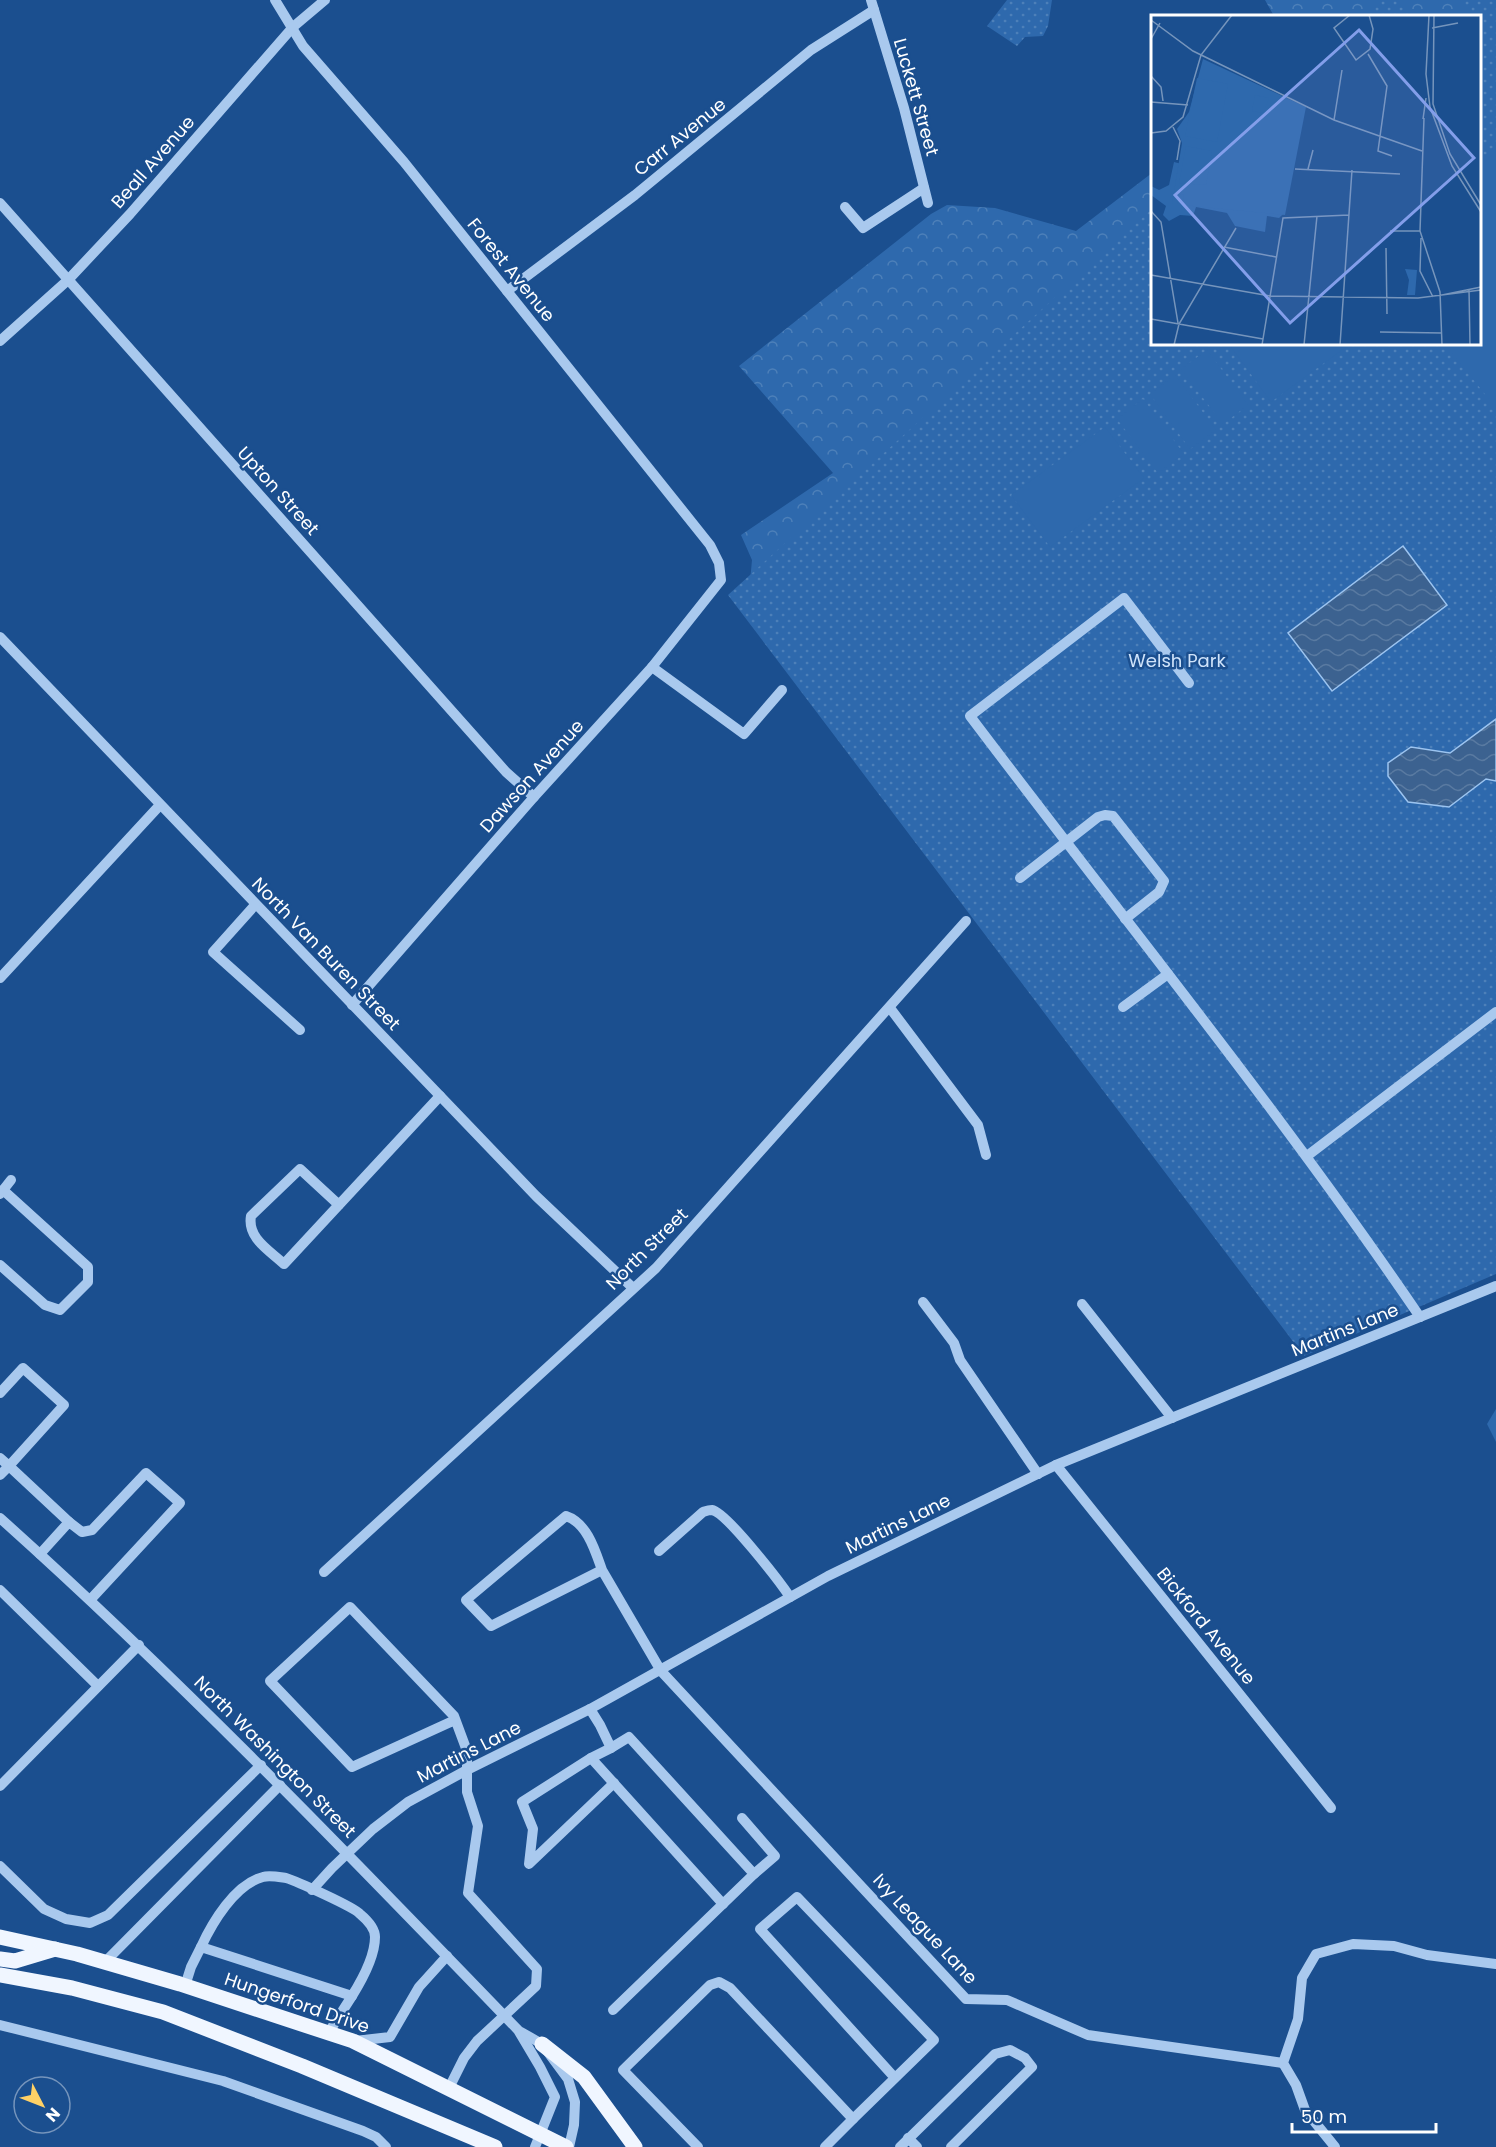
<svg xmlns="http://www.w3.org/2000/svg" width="1496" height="2147" font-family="Poppins,sans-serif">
  <defs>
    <pattern id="forest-crowns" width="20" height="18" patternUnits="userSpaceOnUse" patternTransform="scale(1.5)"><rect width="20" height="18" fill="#2e69ad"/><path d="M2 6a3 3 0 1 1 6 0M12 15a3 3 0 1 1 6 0" fill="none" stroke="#4d80b9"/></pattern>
    <pattern id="park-dots" width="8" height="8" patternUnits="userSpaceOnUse" patternTransform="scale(1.5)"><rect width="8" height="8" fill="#2e69ad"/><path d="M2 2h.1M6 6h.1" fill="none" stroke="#4d80b9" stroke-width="1.8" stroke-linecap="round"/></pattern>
    <pattern id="water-waves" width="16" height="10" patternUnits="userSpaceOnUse" patternTransform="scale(1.5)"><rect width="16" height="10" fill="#3c6290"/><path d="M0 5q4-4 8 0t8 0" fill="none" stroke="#597aa1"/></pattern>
  </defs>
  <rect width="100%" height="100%" fill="#1b4f8f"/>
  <!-- forest -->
  <g fill="url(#forest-crowns)">
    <path d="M1265 0H1496L1480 154V16H1274Z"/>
    <path d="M1152 173V344L748 604 752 560 741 535 833 473 739 366 931 214 947 205 995 208 1076 231Z"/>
  </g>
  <!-- park -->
  <g fill="url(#park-dots)">
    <path d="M1007 0H1052L1048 26 1043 36 1025 37 1017 46 987 26Z"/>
    <path d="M1383 0H1400L1414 16H1365Z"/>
    <path d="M1462 0H1496V1274L1304 1356 728 595 1152 209V344H1480V29L1482 27 1480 24V16H1474Z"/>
  </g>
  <!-- garden -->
  <g fill="#2e69ad">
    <path d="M1496 151V408L1445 344H1480V167Z"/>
    <path d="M1229 344H1350L1271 402Z"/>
    <path d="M1207 350 1248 405 1223 424 1181 369Z"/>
    <path d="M1175 375 1216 430 1190 449 1150 394Z"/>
    <path d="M1143 399 1184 454 1158 473 1117 419Z"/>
    <path d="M1105 427 1144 478 1050 547 1011 495Z"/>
    <path d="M1496 1409V1442L1487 1424Z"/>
  </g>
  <!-- water -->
  <g fill="url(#water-waves)" stroke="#9cc4f0" stroke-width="1.5">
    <path d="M1403 546 1447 605 1332 691 1288 633Z"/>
    <path d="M1496 719V781L1486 779 1449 807 1408 802 1388 776V763L1411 747 1450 753Z"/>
  </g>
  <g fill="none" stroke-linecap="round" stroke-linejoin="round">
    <!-- minor -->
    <g stroke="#a9c9ee" stroke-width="10">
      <path d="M275 0 303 46 404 162 710 545 719 563 721 580 652 667 534 797 352 1005"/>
      <path d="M871 0 904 108 928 203"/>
      <path d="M0 203 506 772 534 797"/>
      <path d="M845 207 863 228 924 188"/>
      <path d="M507 291 635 195 811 50 874 10"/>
      <path d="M0 341 68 280 130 214 293 27 325 0"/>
      <path d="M0 637 536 1196 633 1288"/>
      <path d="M652 667 744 734 782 690"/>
      <path d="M1189 683 1124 598 970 716C1121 916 1279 1110 1420 1317"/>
      <path d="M1020 878 1098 817 1105 815 1113 816 1164 881 1159 892 1125 919"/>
      <path d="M255 905 213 952 300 1030"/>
      <path d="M0 978 160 805"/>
      <path d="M1123 1007 1168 974"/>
      <path d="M890 1008 978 1125 986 1155"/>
      <path d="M1307 1156 1496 1012"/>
      <path d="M0 1194 11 1180"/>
      <path d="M339 1205 300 1169 251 1216C247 1238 269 1250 284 1264L440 1096"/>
      <path d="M0 1265 45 1305 60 1310 88 1282V1267L3 1190"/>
      <path d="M923 1302 954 1343 960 1360 1038 1474"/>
      <path d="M1082 1304 1172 1418"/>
      <path d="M0 1393 23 1368 64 1405 9 1466 0 1458"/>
      <path d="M1056 1465 1331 1808"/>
      <path d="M0 1475 9 1466 69 1522"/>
      <path d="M0 1518C181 1680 349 1855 518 2030L540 2067 555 2097 535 2147"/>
      <path d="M659 1551 703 1512C706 1511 708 1510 712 1510 726 1512 780 1582 790 1597"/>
      <path d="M40 1554 69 1522 82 1532 92 1530 146 1473 180 1503 91 1599"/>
      <path d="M602 1570C595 1550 587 1523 566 1516L466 1600 491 1626 602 1570 661 1671 966 1999 1007 2000 1088 2035 1283 2063"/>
      <path d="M324 1572 656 1268 966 921"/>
      <path d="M0 1590 98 1686"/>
      <path d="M590 1709 600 1725 611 1748 629 1737 754 1874 613 2010"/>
      <path d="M611 1748 591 1758 723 1904"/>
      <path d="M591 1758 522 1802 533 1829 529 1864 614 1783"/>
      <path d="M0 1786 139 1645"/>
      <path d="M742 1818 775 1856 754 1874"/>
      <path d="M0 1866 44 1909 66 1919 90 1923 108 1915 261 1765"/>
      <path d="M312 1890 332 1868 373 1829 408 1802 467 1770 590 1709 828 1576 1056 1465 1496 1286"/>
      <path d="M201 1947C212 1923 235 1884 263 1877 269 1875 279 1877 286 1878 296 1881 354 1907 360 1914 366 1919 375 1928 375 1937 375 1957 362 1980 352 1996"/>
      <path d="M105 1962 280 1785"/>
      <path d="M185 1986 191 1967 201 1947 352 1996 329 2032"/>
      <path d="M0 2025 223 2081 363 2131 376 2137 386 2147"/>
      <path d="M521 2032 542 2044 568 2079 575 2102 574 2125 569 2147"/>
      <path d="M355 2041 390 2037 419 1987 447 1956"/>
      <path d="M449 2088 464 2058 477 2041 536 1986 537 1969 468 1893 478 1826 467 1792V1751L454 1716 350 1607 270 1681 352 1767 455 1720"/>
      <path d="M853 2119 934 2040 797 1897 760 1929 895 2078"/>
      <path d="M908 2138 917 2147"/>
      <path d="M698 2147 623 2070 710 1985 719 1982 730 1988 853 2119 825 2147"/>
      <path d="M900 2147 995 2054 1010 2050 1025 2058 1032 2067 951 2147"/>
      <path d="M1335 2147 1305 2110 1296 2085 1283 2063 1298 2019 1302 1978 1316 1954 1353 1944 1394 1946 1427 1955 1496 1964"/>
    </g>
    <!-- major -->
    <g stroke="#f0f6ff" stroke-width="15">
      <path d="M0 1937 77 1954 180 1984 353 2041 566 2147"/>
      <path d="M0 1959 15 1961 55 1949"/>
      <path d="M0 1975 72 1988 163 2012 302 2066 495 2147"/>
      <path d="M542 2044 584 2077 635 2147"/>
    </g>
  </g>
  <g text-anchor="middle" stroke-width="5" stroke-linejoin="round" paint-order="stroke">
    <!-- street labels -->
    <g font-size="18" fill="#fff" stroke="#1b4f8f">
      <text transform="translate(916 97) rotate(74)" y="6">Luckett Street</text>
      <text transform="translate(680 137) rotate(-39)" y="6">Carr Avenue</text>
      <text transform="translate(153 162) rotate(-49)" y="6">Beall Avenue</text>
      <text transform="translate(511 270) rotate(51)" y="6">Forest Avenue</text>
      <text transform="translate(278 491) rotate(48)" y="6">Upton Street</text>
      <text transform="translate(532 776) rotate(-48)" y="6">Dawson Avenue</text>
      <text transform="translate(326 954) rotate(46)" y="6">North Van Buren Street</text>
      <text transform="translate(647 1249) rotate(-45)" y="6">North Street</text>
      <text transform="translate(1345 1330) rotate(-22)" y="6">Martins Lane</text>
      <text transform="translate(898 1524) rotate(-26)" y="6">Martins Lane</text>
      <text transform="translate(1206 1626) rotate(51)" y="6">Bickford Avenue</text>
      <text transform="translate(469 1752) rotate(-27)" y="6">Martins Lane</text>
      <text transform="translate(275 1757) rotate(45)" y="6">North Washington Street</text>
      <text transform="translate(925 1929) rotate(47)" y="6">Ivy League Lane</text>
      <text transform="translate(297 2003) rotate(19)" y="6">Hungerford Drive</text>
    </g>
    <!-- park labels -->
    <g font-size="18" fill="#cfe3fa" stroke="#1b4f8f">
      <text x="1177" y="667">Welsh Park</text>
    </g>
  </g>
  <!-- overview -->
  <g transform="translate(1151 15)">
    <rect width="330" height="330" fill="#1b4f8f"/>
    <path d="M23 147 31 149 133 198 128 203 116 201 114 217 84 211 76 198 45 192 42 201 29 200 18 206 12 200 15 191 0 180V171L8 175 18 170Z" fill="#2e69ad"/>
    <path d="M52 44 155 92 134 200 31 190 33 180 28 179 26 189H21L31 128 26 114 38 97ZM254 254 266 255 264 280H256L258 265Z" fill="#2e69ad"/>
    <path d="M46 63 77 69 66 127 34 121ZM104 80 118 83 112 98 101 96ZM35 131 61 136 55 170 28 168Z" fill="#2e69ad"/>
    <path fill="none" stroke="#7695bc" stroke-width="1.5" d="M199 0 183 13 205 45 219 34 222 14 218 0M278 0 275 59 279 92 301 151 330 197M283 0 282 89 299 139 330 190M0 5 42 36 183 105 271 136M281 13 307 8M0 24 9 8M217 39 236 71 227 136 241 141M0 61 10 72 12 86M0 87 37 90M273 103 269 216 289 277 291 330M272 104 275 83M183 105 191 55M22 112 29 126 26 145M0 118 15 116 32 102 50 40 81 0M144 154 249 159M157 154 162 135M0 196 10 207 27 308M239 216H269M270 223 269 256 282 282M73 232 125 242M235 233 236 299M0 260 119 281 267 283 330 275M318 274 319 330M291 280 330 272M0 304 112 324M229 317 291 318M23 330 28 309 85 213M111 330 132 203 198 200M153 330 166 201M189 330 201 155"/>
    <path fill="#839eea" fill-opacity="0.15" stroke="#839eea" stroke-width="3" d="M208 15 323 143 139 308 24 180Z"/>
    <rect width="330" height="330" fill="none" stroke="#fff" stroke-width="3"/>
  </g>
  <!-- north arrow -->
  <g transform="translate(42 2105) rotate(132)"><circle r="28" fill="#1b4f8f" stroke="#7695bc" stroke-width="1.5"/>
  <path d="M0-4.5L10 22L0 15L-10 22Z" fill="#ffd166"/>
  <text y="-9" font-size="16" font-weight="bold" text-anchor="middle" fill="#ffffff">N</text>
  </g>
  <!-- scale -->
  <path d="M1292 2123v9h144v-9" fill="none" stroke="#ffffff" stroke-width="3"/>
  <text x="1301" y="2123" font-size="18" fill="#ffffff" stroke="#1b4f8f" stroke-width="4.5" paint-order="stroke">50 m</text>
</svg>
